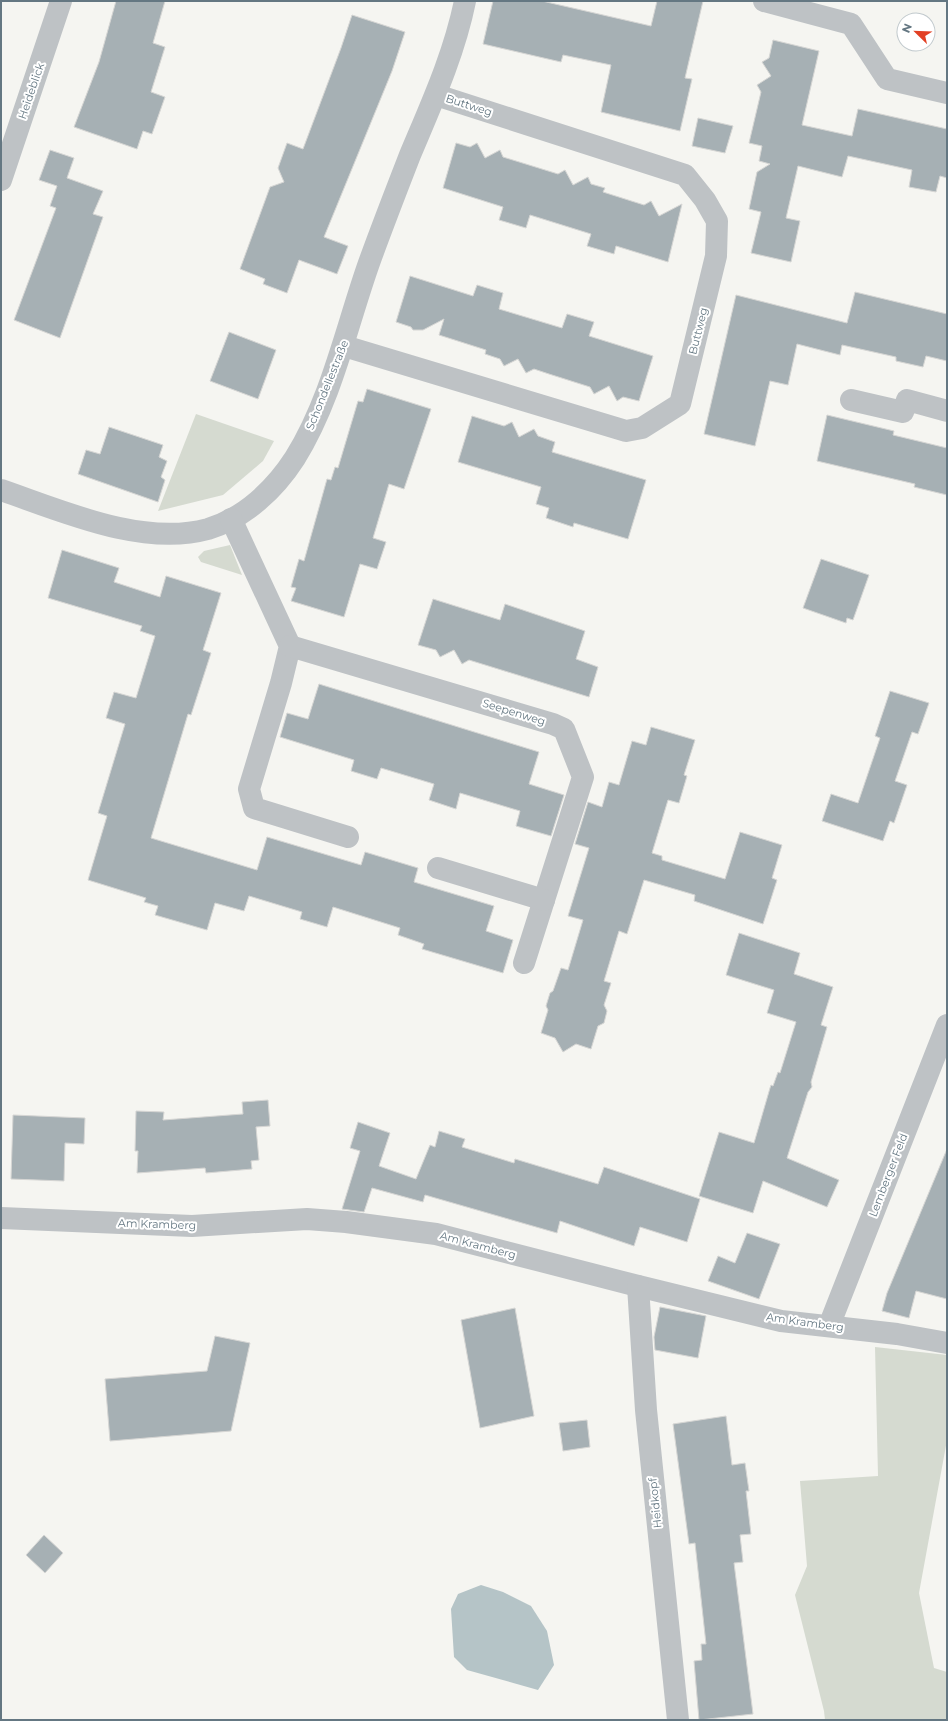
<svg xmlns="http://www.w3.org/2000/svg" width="948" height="1721" font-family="Montserrat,sans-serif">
  <rect width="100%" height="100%" fill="#f5f5f1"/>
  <!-- green -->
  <g fill="#d5dad0">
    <path d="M196 414 274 441 263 461 223 495 158 511Z"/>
    <path d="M230 545 242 575 201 562 198 557 204 551Z"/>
    <path d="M875 1347 947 1355V1440L919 1593 934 1668 947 1672V1720H825L824 1711 795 1595 807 1566 800 1481 878 1476Z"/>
  </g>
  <!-- water -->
  <path fill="#b5c4c7" d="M481 1585 503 1592 531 1606 547 1631 554 1665 538 1690 467 1670 454 1657 451 1609 458 1594Z"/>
  <!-- building -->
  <g fill="#a6b0b4" stroke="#d6d6d4">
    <path d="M116 1H165L153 43 165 47 151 92 165 97 152 134 143 131 137 149 74 127 99 62Z"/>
    <path d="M493 1H542L651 26 657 1H703L685 78 692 79 680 131 601 112 611 65 563 55 561 62 483 44Z"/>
    <path d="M352 15 405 32 392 71 324 237 348 246 337 274 299 260 287 293 263 284 265 279 240 269 270 187 284 182 278 168 287 143 303 149 341 48Z"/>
    <path d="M773 40 819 51 802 125 852 136 858 109 947 129V178L940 176 936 192 909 187 912 170 848 156 842 177 798 166 786 218 800 221 791 262 751 253 761 212 749 209 757 172 770 164 759 161 762 146 749 143 761 92 757 85 771 76 762 62 769 58Z"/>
    <path d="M698 118 733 126 725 153 692 146Z"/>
    <path d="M456 143 470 147 477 143 485 158 500 150 503 157 529 165 558 174 565 170 573 185 588 177 591 184 605 188 603 192 644 205 651 201 659 216 682 204 668 262 616 246 614 254 587 246 591 234 530 215 526 228 499 220 503 207 443 188Z"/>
    <path d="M50 150 74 158 67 178 103 191 93 214 103 217 60 338 14 320 56 208 50 206 57 186 39 180Z"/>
    <path d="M410 276 473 296 477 285 503 293 499 309 562 328 567 314 594 322 589 336 653 356 639 401 623 397 617 401 609 386 594 394 590 387 549 374 534 369 526 373 518 359 504 366 500 359 485 354 486 350 439 335 444 319 423 330H413L411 327 396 322Z"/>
    <path d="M855 292 947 314V361L926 356 923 367 896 361V357L842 345 840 355 797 344 788 385 770 381 755 446 704 434 736 295 847 323Z"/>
    <path d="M229 332 276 350 258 399 210 381Z"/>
    <path d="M367 389 431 409 404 489 389 484 373 538 386 542 377 569 360 564 344 617 291 601 296 588 291 587 299 559 304 561 327 479 331 480 335 467 338 468 358 401 363 402Z"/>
    <path d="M827 415 894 431 893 435 947 448V495L914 487 915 484 817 461Z"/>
    <path d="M472 416 504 426 512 422 519 437 534 429 538 436 555 442 552 452 646 480 628 539 574 523 573 527 546 518 549 508 536 504 541 487 458 462Z"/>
    <path d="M109 427 163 445 159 457 167 461 161 477 165 480 158 502 78 474 86 450 100 454Z"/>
    <path d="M62 550 119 568 114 582 160 597 166 576 221 593 203 650 211 653 191 715 188 714 151 838 257 870 267 837 361 865 365 852 418 868 414 882 494 906 486 931 513 940 503 973 422 949 424 944 398 935 400 928 333 907 327 927 300 919 302 912 249 896 244 911 215 903 207 930 155 915 158 906 144 902 146 898 88 880 107 816 98 813 125 724 106 718 114 692 136 698 155 636 140 631 142 626 48 598Z"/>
    <path d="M821 559 869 575 853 620 847 618 846 623 803 608Z"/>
    <path d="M433 599 500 620 505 604 585 631 576 659 598 667 589 697 469 660 462 664 454 650 440 657 436 650 418 645Z"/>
    <path d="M319 684 539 752 529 784 564 795 551 836 516 826 520 811 460 793 456 809 429 800 434 784 381 768 377 779 351 771 354 760 280 737 287 713 308 719Z"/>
    <path d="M890 691 929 703 918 734 912 732 895 781 907 785 894 823 890 821 883 841 822 821 831 794 858 803 880 738 875 736Z"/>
    <path d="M651 727 695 740 684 775 687 776 679 803 668 800 652 853 662 856V860L725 879 740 832 782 845 772 878 777 880 763 924 694 901 695 895 644 880 627 934 619 931 604 981 611 983 604 1005 607 1011 604 1023 598 1026 591 1049 576 1044 563 1052 555 1038 541 1033 548 1010 546 1006 550 993 553 991 561 968 568 970 583 920 568 916 589 848 575 844 588 802 602 807 609 782 619 785 632 741 646 745Z"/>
    <path d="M739 933 800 953 794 974 833 987 821 1025 827 1027 811 1082 812 1087 808 1092 787 1158 839 1180 827 1207 763 1181 753 1213 699 1196 719 1132 754 1143 770 1088 771 1085 773 1086 778 1072 780 1073 796 1022 767 1013 774 990 726 975Z"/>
    <path d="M268 1100 270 1126 256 1127 259 1160 251 1161 252 1169 206 1173 205 1168 137 1173 138 1151H135L136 1111 164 1112 163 1120 243 1114 242 1102Z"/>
    <path d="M13 1115 85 1118 84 1144 65 1143 64 1181 11 1179Z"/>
    <path d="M358 1122 390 1133 379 1166 416 1179 430 1145 435 1147 439 1131 465 1139 462 1147 514 1163 515 1159 598 1184 604 1167 700 1199 687 1242 640 1227 634 1246 560 1221 557 1233 425 1195 423 1202 372 1188 364 1212 342 1209 360 1151 350 1148Z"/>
    <path d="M947 1149V1299L916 1291 909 1318 882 1311 887 1293Z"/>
    <path d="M747 1233 780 1244 759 1299 708 1281 718 1256 735 1263Z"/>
    <path d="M660 1307 706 1316 698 1358 655 1350 654 1337Z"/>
    <path d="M515 1308 534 1416 480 1428 461 1320Z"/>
    <path d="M215 1336 250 1343 231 1431 110 1441 105 1379 207 1371Z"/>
    <path d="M726 1416 732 1465 745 1463 749 1491H746L751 1534 740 1535 743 1562 734 1563 753 1714 699 1720 694 1661 702 1660 701 1644H706L695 1543 689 1544 673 1424Z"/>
    <path d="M587 1420 590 1447 563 1451 559 1423Z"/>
    <path d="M44 1535 63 1553 45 1573 26 1555Z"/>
  </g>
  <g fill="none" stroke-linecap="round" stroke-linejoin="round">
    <!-- minor -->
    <g stroke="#bec2c5" stroke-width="22">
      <path d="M764 1 851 24 887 79 947 93"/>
      <path d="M1 180 61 1"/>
      <path d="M344 346 626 431 642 428 680 404 716 256 717 221 705 200 685 175 436 95"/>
      <path d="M851 400 903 412 907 400 947 411"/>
      <path d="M1 490C62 511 142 547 208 529 245 518 275 489 295 458 332 398 346 328 369 263 382 227 396 191 410 155 431 105 454 55 465 1"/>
      <path d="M231 519 290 646 281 683 249 789 254 808 348 837"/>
      <path d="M290 646 553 724 564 729 583 777 524 963"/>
      <path d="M438 868 544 900"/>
      <path d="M1 1218 192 1226 307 1219 346 1222 436 1234 638 1286 781 1321 897 1334 947 1343"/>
      <path d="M638 1286 646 1410 678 1720"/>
      <path d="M829 1326 947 1025"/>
    </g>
  </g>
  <g text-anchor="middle" stroke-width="4" stroke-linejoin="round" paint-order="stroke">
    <!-- street labels -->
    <g font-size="11" fill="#647782" stroke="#fff">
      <text transform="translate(31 91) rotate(-71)" y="4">Heideblick</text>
      <text transform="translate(469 105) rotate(18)" y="4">Buttweg</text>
      <text transform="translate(698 331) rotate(-76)" y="4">Buttweg</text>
      <text transform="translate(327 385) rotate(-68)" y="4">Schondellestraße</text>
      <text transform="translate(514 712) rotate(17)" y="4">Seepenweg</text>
      <text transform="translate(888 1175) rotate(-69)" y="4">Lemberger Feld</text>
      <text transform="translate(157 1224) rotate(2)" y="4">Am Kramberg</text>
      <text transform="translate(478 1245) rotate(15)" y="4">Am Kramberg</text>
      <text transform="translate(805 1322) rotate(8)" y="4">Am Kramberg</text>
      <text transform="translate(655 1503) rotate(-96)" y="4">Heidkopf</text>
    </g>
  </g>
  <!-- border -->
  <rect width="948" height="1721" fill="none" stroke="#647782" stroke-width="4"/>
  <!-- north arrow -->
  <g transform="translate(916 32) rotate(293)"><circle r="19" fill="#ffffff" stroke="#c1c9cd"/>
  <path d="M0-3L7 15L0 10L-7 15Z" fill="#e24024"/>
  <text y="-6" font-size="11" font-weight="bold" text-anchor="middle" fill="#647782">N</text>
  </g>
</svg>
